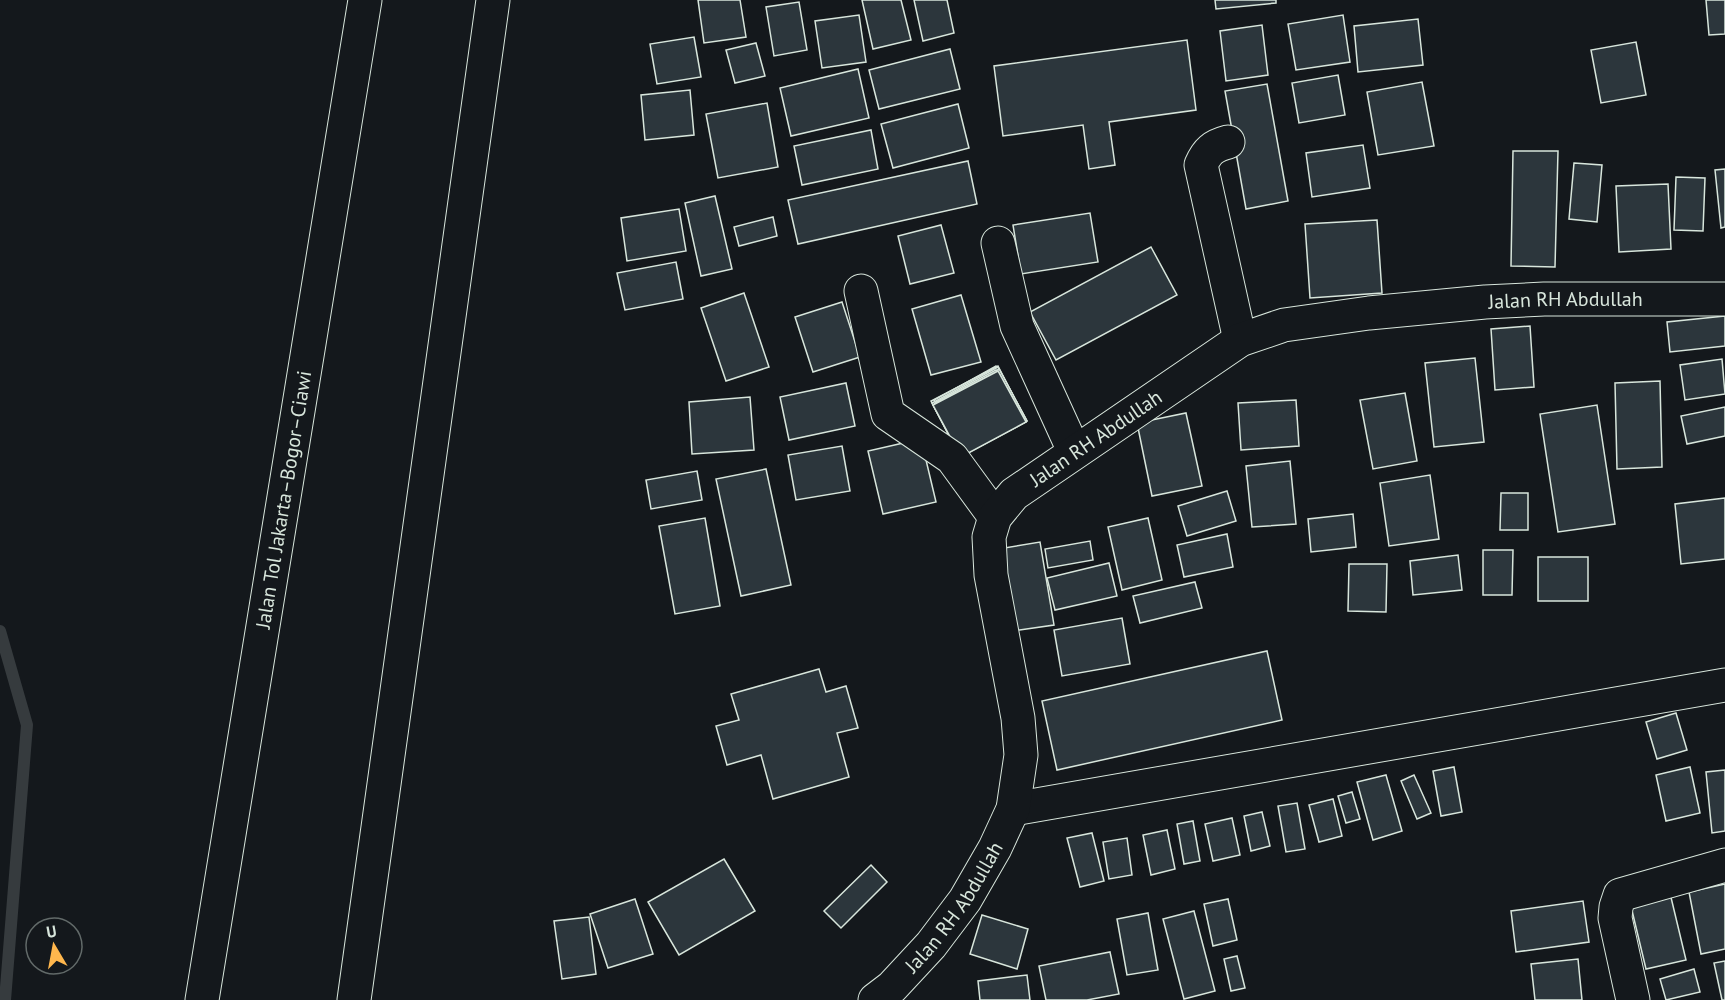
<svg xmlns="http://www.w3.org/2000/svg" width="1725" height="1000" font-family="'PT Sans',sans-serif">
  <rect width="100%" height="100%" fill="#14181c"/>
  <g fill="none" stroke-linecap="round" stroke-linejoin="round">
    <!-- stream -->
    <path stroke="#363b3e" stroke-width="12" d="M0 631 27 725 5 1000"/>
  </g>
  <!-- building -->
  <g fill="#2c363c" stroke="#d8e6dc" stroke-width="1.5">
    <path d="M698 0H740L746 37 704 43Z"/>
    <path d="M862 0H901L911 40 873 49Z"/>
    <path d="M914 0H947L954 33 923 41Z"/>
    <path d="M1215 0H1276V3L1216 9Z"/>
    <path d="M1706 0H1725V34L1709 35Z"/>
    <path d="M799 2 807 50 774 56 766 7Z"/>
    <path d="M859 15 866 62 822 68 815 21Z"/>
    <path d="M1343 15 1350 62 1296 70 1288 24Z"/>
    <path d="M1418 19 1423 65 1358 72 1354 26Z"/>
    <path d="M1262 25 1268 75 1226 81 1220 31Z"/>
    <path d="M694 37 701 77 657 84 650 44Z"/>
    <path d="M1187 40 1196 110 1109 122 1115 165 1089 169 1083 125 1003 136 994 66Z"/>
    <path d="M1636 42 1646 95 1601 103 1591 50Z"/>
    <path d="M756 43 765 76 735 83 726 50Z"/>
    <path d="M950 49 960 89 879 109 869 70Z"/>
    <path d="M858 69 869 118 791 136 780 88Z"/>
    <path d="M1338 75 1345 115 1299 123 1292 83Z"/>
    <path d="M1422 82 1434 146 1378 155 1367 92Z"/>
    <path d="M1267 84 1288 201 1246 209 1225 91Z"/>
    <path d="M690 90 694 135 645 140 641 95Z"/>
    <path d="M767 103 778 167 718 178 706 114Z"/>
    <path d="M958 104 969 148 893 168 881 124Z"/>
    <path d="M871 130 878 169 802 185 794 146Z"/>
    <path d="M1363 145 1370 188 1312 197 1306 153Z"/>
    <path d="M1513 151H1558L1555 267 1511 266Z"/>
    <path d="M968 161 977 204 798 244 788 200Z"/>
    <path d="M1574 163 1602 165 1597 222 1569 219Z"/>
    <path d="M1725 169V227L1721 228 1715 170Z"/>
    <path d="M1676 177 1705 178 1703 231 1674 230Z"/>
    <path d="M1668 184 1671 249 1619 252 1616 186Z"/>
    <path d="M715 196 732 269 701 276 685 203Z"/>
    <path d="M679 209 686 251 627 261 621 218Z"/>
    <path d="M1090 213 1098 262 1021 274 1013 225Z"/>
    <path d="M773 217 777 236 739 246 734 227Z"/>
    <path d="M1377 220 1382 293 1310 298 1305 224Z"/>
    <path d="M941 225 954 273 910 284 898 236Z"/>
    <path d="M1151 247 1177 295 1056 360 1030 312Z"/>
    <path d="M676 262 683 299 625 310 617 273Z"/>
    <path d="M744 293 769 367 726 381 701 308Z"/>
    <path d="M961 295 981 362 931 375 912 309Z"/>
    <path d="M842 302 860 357 813 372 795 317Z"/>
    <path d="M1725 316V346L1670 352 1667 322Z"/>
    <path d="M1530 326 1534 387 1495 390 1491 329Z"/>
    <path d="M1475 358 1484 442 1434 447 1425 363Z"/>
    <path d="M1722 359 1725 394 1685 400 1680 365Z"/>
    <path d="M996 366 1024 419 960 452 933 401Z"/>
    <path d="M998 366 1026 420 959 455 931 401Z"/>
    <path d="M996 367 1023 418 961 450 934 400Z"/>
    <path d="M998 367 1027 421 960 456 932 403Z"/>
    <path d="M999 369 1027 421 963 455 935 403Z"/>
    <path d="M996 370 1022 418 962 450 936 402Z"/>
    <path d="M998 371 1026 422 962 456 934 404Z"/>
    <path d="M998 371 1026 422 961 457 933 405Z"/>
    <path d="M1660 381 1662 467 1617 469 1615 383Z"/>
    <path d="M846 383 855 426 789 440 780 397Z"/>
    <path d="M1405 393 1417 461 1373 469 1360 400Z"/>
    <path d="M750 397 754 450 692 454 689 402Z"/>
    <path d="M1296 400 1299 446 1241 450 1238 403Z"/>
    <path d="M1597 405 1615 524 1558 532 1540 414Z"/>
    <path d="M1725 407V436L1687 444 1681 416Z"/>
    <path d="M1186 413 1202 486 1152 496 1137 423Z"/>
    <path d="M921 439 936 502 883 514 868 451Z"/>
    <path d="M842 446 850 491 796 500 788 455Z"/>
    <path d="M1290 461 1296 524 1252 527 1246 466Z"/>
    <path d="M766 469 791 585 741 596 716 479Z"/>
    <path d="M697 471 702 500 651 509 646 480Z"/>
    <path d="M1430 475 1439 539 1389 546 1380 483Z"/>
    <path d="M1227 491 1236 521 1187 536 1178 506Z"/>
    <path d="M1501 493H1528V530H1500Z"/>
    <path d="M1725 498V559L1681 564 1675 504Z"/>
    <path d="M1353 514 1356 547 1311 552 1308 519Z"/>
    <path d="M705 518 720 606 675 614 659 526Z"/>
    <path d="M1148 518 1162 580 1122 590 1108 527Z"/>
    <path d="M1227 534 1233 567 1184 577 1177 545Z"/>
    <path d="M1090 541 1093 560 1048 568 1045 549Z"/>
    <path d="M1040 542 1054 625 1012 631 998 549Z"/>
    <path d="M1483 550H1513L1512 595H1483Z"/>
    <path d="M1458 555 1462 590 1413 595 1410 561Z"/>
    <rect x="1538" y="557" width="50" height="44"/>
    <path d="M1109 563 1117 596 1055 610 1047 578Z"/>
    <path d="M1349 564H1387L1386 612 1348 611Z"/>
    <path d="M1195 582 1202 608 1140 623 1133 596Z"/>
    <path d="M1122 618 1130 664 1062 676 1054 630Z"/>
    <path d="M1267 651 1282 720 1057 770 1042 701Z"/>
    <path d="M819 669 826 692 846 686 858 728 837 733 849 777 773 799 761 755 727 765 716 726 739 720 731 694Z"/>
    <path d="M1676 713 1687 750 1657 759 1646 722Z"/>
    <path d="M1454 767 1462 812 1441 816 1433 771Z"/>
    <path d="M1690 767 1700 813 1666 821 1656 775Z"/>
    <path d="M1725 770V831L1712 833 1706 772Z"/>
    <path d="M1386 775 1402 831 1373 840 1357 782Z"/>
    <path d="M1414 775 1431 813 1417 819 1401 781Z"/>
    <path d="M1352 792 1360 819 1346 823 1338 796Z"/>
    <path d="M1333 799 1342 836 1319 842 1309 805Z"/>
    <path d="M1297 803 1305 849 1286 852 1278 806Z"/>
    <path d="M1262 812 1270 846 1251 851 1244 816Z"/>
    <path d="M1232 818 1240 855 1213 861 1205 824Z"/>
    <path d="M1193 821 1200 861 1184 864 1177 824Z"/>
    <path d="M1167 830 1175 869 1151 875 1143 835Z"/>
    <path d="M1092 833 1104 881 1080 887 1067 838Z"/>
    <path d="M1127 838 1132 875 1109 879 1103 842Z"/>
    <path d="M724 859 755 911 679 955 648 902Z"/>
    <path d="M871 865 887 882 841 928 824 911Z"/>
    <path d="M1725 884V949L1701 954 1689 892Z"/>
    <path d="M1669 889 1686 960 1646 969 1629 898Z"/>
    <path d="M635 899 653 954 608 968 590 914Z"/>
    <path d="M1228 899 1237 940 1213 946 1204 904Z"/>
    <path d="M1583 901 1589 942 1516 952 1511 911Z"/>
    <path d="M1194 911 1215 991 1184 999 1163 919Z"/>
    <path d="M1148 913 1158 970 1127 975 1117 919Z"/>
    <path d="M982 915 1028 929 1017 969 970 954Z"/>
    <path d="M589 917 596 974 562 979 554 921Z"/>
    <path d="M1110 952 1119 994 1087 1000H1046L1039 966Z"/>
    <path d="M1237 956 1245 988 1231 991 1224 959Z"/>
    <path d="M1578 959 1582 1000H1535L1531 964Z"/>
    <path d="M1725 961V1000H1722L1714 963Z"/>
    <path d="M1694 969 1700 992 1666 1000 1660 979Z"/>
    <path d="M1027 975 1030 1000H980L978 981Z"/>
  </g>
  <g fill="none" stroke-linecap="round" stroke-linejoin="round">
    <defs>
      <g id="minor">
        <path d="M1228 142C1213 146 1207 151 1201 165L1240 340"/>
        <path d="M998 243 1017 326 1074 451"/>
        <path d="M861 291 888 414 952 458 995 517"/>
        <path d="M1013 809 1725 685"/>
        <path id="s1" d="M875 1000 892 987 931 945 965 900 995 848 1013 809 1021 755 1018 718 991 575 989 537 995 517 1014 494 1240 340 1284 325 1369 313 1485 302 1544 299H1725"/>
        <path d="M1633 1000 1615 918 1616 907 1620 895 1725 865"/>
      </g>
      <g id="highway">
        <path id="s2" d="M202 1000 365 0"/>
        <path d="M354 1000 493 0"/>
      </g>
    </defs>
    <!-- minor casing -->
    <use href="#minor" stroke="#d8e6dc" stroke-width="35"/>
    <!-- highway casing -->
    <use href="#highway" stroke="#d8e6dc" stroke-width="35"/>
    <!-- minor -->
    <use href="#minor" stroke="#14181c" stroke-width="33"/>
    <!-- highway -->
    <use href="#highway" stroke="#14181c" stroke-width="33"/>
  </g>
  <g text-anchor="middle" stroke-width="4.5" stroke-linejoin="round" paint-order="stroke">
    <!-- street labels -->
    <g font-size="20" fill="#d8e6dc" stroke="#14181c">
      <text dy="7" stroke="none"><textPath href="#s1" startOffset="1167">Jalan RH Abdullah</textPath></text>
      <text dy="7" stroke="none"><textPath href="#s1" startOffset="663">Jalan RH Abdullah</textPath></text>
      <text dy="7" stroke="none"><textPath href="#s2" startOffset="507">Jalan Tol Jakarta–Bogor–Ciawi</textPath></text>
      <text dy="7" stroke="none"><textPath href="#s1" startOffset="123">Jalan RH Abdullah</textPath></text>
    </g>
  </g>
  <!-- north arrow -->
  <g transform="translate(54 946) rotate(350)"><circle r="28" fill="#14181c" stroke="#626a69" stroke-width="1.5"/>
  <path d="M0-4.5L10 22L0 15L-10 22Z" fill="#ffb74d"/>
  <text y="-9" font-size="16" font-weight="bold" text-anchor="middle" fill="#d8e6dc">U</text>
  </g>
</svg>
